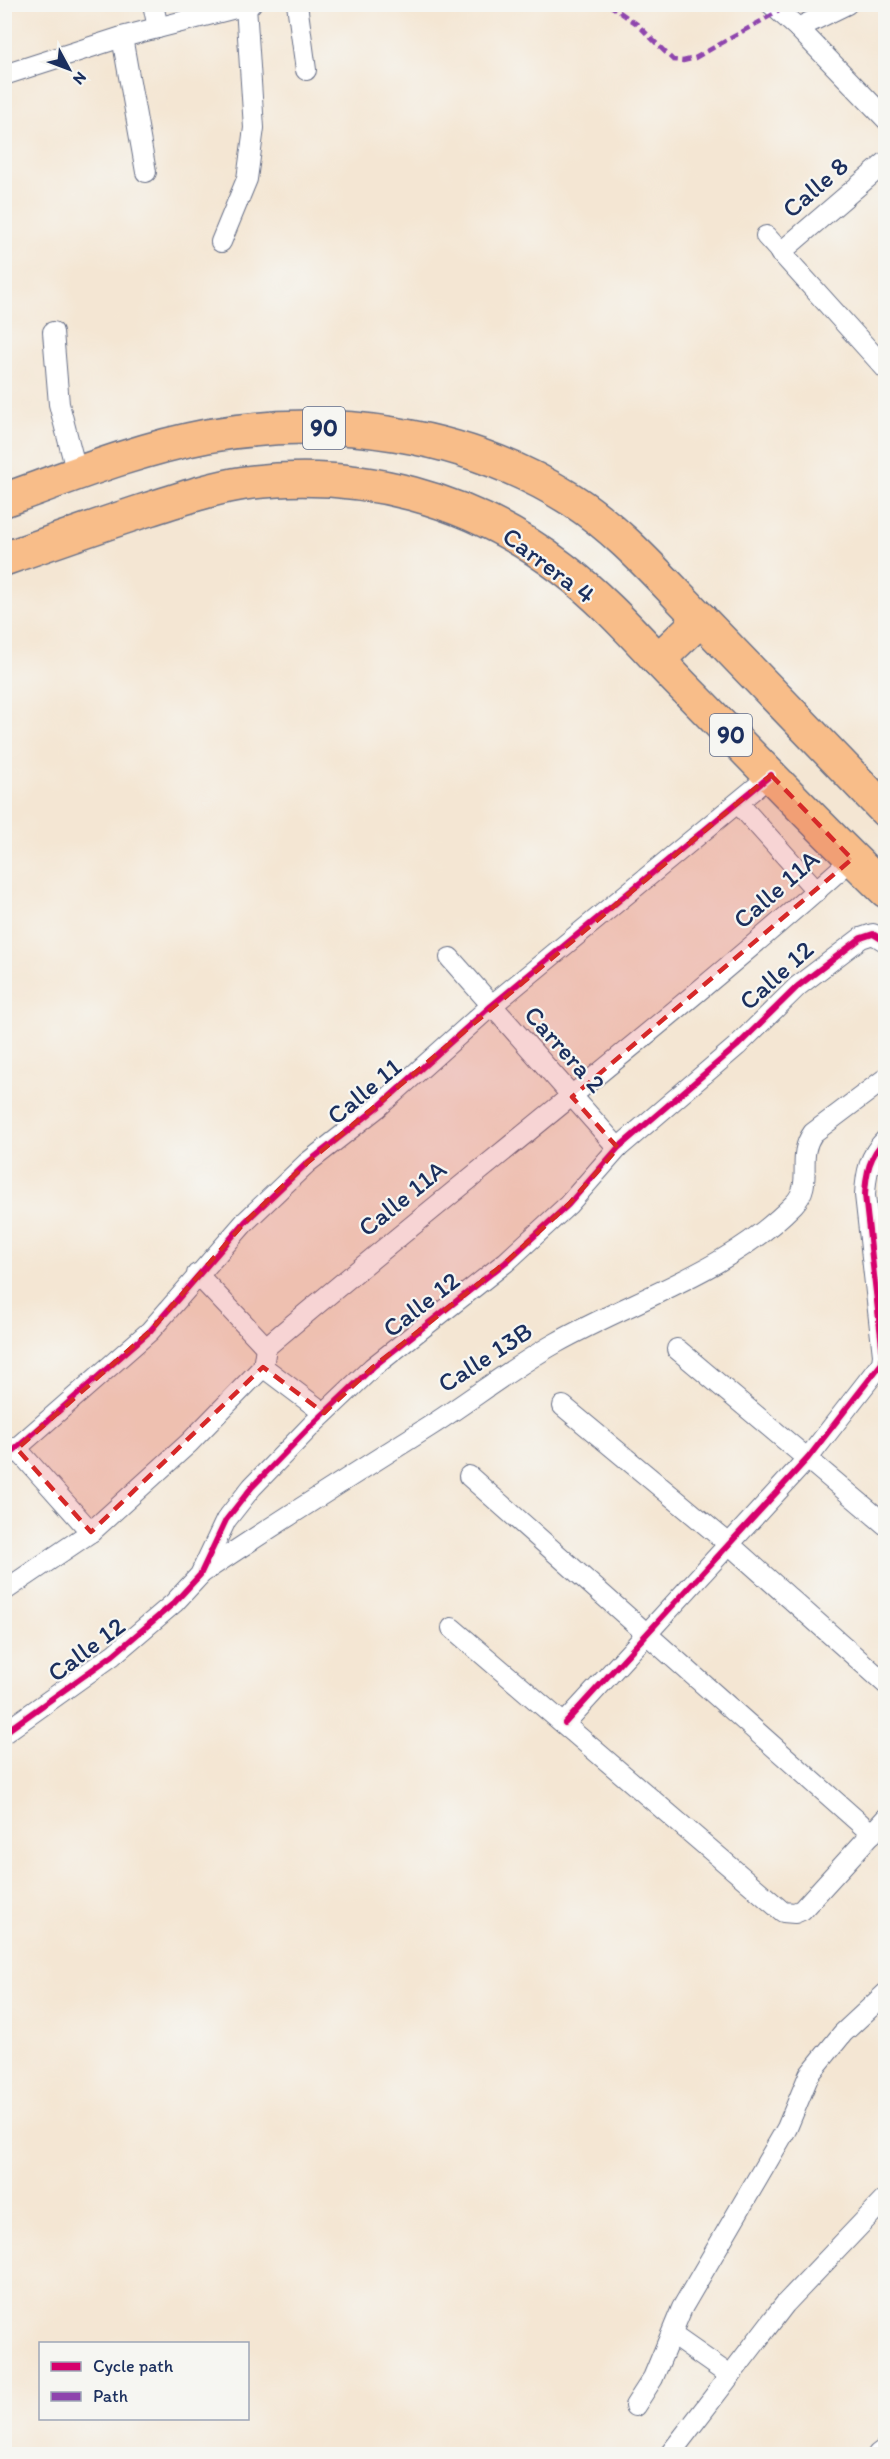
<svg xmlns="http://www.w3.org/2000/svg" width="890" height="2459" font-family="Itim,sans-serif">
  <rect width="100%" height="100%" fill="#f6f6f2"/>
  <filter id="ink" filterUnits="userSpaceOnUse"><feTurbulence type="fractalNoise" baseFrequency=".0167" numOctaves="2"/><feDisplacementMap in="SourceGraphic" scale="12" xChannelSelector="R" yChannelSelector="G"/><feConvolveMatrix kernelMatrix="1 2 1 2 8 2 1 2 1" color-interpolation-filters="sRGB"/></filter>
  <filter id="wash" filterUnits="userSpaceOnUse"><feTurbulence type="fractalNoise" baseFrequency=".008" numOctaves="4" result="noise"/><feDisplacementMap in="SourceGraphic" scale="24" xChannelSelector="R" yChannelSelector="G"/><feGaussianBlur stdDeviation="1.35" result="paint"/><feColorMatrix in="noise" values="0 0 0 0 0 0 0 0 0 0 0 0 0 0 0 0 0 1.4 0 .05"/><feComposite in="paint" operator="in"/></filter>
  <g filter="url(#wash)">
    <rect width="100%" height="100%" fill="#f4e6d3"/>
  </g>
  <g filter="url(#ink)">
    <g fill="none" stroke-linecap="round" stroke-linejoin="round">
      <defs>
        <g id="street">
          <path d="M153 4 158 28"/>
          <path d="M297 4 306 70"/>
          <path d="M771 4 798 28 886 119"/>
          <path d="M798 28 847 4"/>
          <path d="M122 37 146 172"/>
          <path d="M4 75 122 37 251 4"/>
          <path d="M766 236 886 369"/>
          <path d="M221 242 247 179 254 128 246 6"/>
          <path d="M780 253 886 162"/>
          <path d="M53 332 59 404 77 474"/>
          <path d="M738 803 817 891"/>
          <path d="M450 958 618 1148"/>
          <path d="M197 1274 266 1347"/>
          <path d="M677 1349 886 1525"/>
          <path d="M263 1367 324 1413"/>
          <path d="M563 1406 729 1544 886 1684"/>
          <path d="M17 1449 91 1532"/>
          <path d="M4 1459 150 1331 245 1222 307 1163 377 1108 491 1006 771 775"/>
          <path d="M469 1476 872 1834"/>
          <path d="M202 1573C276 1523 351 1476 427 1428 470 1401 511 1368 556 1343 636 1298 728 1272 794 1204 815 1182 795 1158 813 1133L886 1078"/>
          <path d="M4 1591 91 1532 189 1443 263 1367 266 1347C460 1183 662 1028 852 859"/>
          <path d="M452 1628 783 1912 795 1913 802 1910 886 1818"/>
          <path d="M565 1723 808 1458 882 1363 883 1355 865 1195C866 1173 869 1156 886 1139"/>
          <path d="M4 1733 113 1655 174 1603 200 1575 226 1520 252 1487 313 1424 373 1367 506 1262 568 1205 618 1148 737 1046 798 986 861 938 873 934 886 942"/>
          <path d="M672 2335 729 2375"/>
          <path d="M635 2406 653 2378 682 2308 787 2128 809 2075 843 2033 886 1993"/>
          <path d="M670 2454 785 2304 886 2198"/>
          <path d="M878 2454 886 2448"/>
        </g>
        <g id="highway">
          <path d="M4 500C71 476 138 449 207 436 332 414 464 432 572 500 617 529 654 571 691 609 756 676 821 743 886 811"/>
          <path d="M4 559C52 542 100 525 149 509 180 499 212 488 245 483 359 468 471 498 562 568 606 601 644 646 682 685 750 754 816 824 886 891"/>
          <path d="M658 660 701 619"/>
        </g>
      </defs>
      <!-- street casing -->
      <use href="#street" stroke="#676f87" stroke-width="22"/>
      <!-- highway casing -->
      <use href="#highway" stroke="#676f87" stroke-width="36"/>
      <!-- street -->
      <use href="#street" stroke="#fff" stroke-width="20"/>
      <!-- highway -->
      <use href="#highway" stroke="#f8bd89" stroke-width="33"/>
      <!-- quiet -->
      <path stroke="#8e44ad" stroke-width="4.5" stroke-dasharray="9 4.5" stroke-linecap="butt" d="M608 4 637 24 673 60 683 61 695 58 779 11"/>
      <defs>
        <g id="cycleway">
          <path d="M4 1459 150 1331 245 1222 307 1163 377 1108 491 1006 771 775"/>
          <path d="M565 1723 808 1458 882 1363 883 1355 865 1195C866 1173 869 1156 886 1139"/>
          <path d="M4 1733 113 1655 174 1603 200 1575 226 1520 252 1487 313 1424 373 1367 506 1262 568 1205 618 1148 737 1046 798 986 861 938 873 934 886 942"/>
        </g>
      </defs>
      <!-- cycleway casing -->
      <use href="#cycleway" stroke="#f6f6f2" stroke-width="10"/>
      <!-- cycleway -->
      <use href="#cycleway" stroke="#d6006c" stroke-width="6"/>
    </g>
  </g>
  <!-- marked area -->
  <path fill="#d62828" fill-opacity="0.2" stroke="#d62828" stroke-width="4.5" stroke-dasharray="12 8" stroke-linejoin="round" d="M771 775 852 859 572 1097 618 1148 568 1205 506 1262 373 1367 324 1413 263 1367 91 1532 17 1449 150 1331 245 1222 307 1163Z"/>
  <g text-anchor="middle" stroke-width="4.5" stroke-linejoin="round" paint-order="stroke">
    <!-- shield labels -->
    <g fill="#f6f6f2" stroke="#5d6b8a" stroke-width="1.5">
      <rect x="303" y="407" width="42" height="42" rx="4.5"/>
      <rect x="710" y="714" width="42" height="42" rx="4.5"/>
    </g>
    <g font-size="24" font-weight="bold" fill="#1b2f5e">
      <text x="324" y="436">90</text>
      <text x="731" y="743">90</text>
    </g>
    <!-- street labels -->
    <g font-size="26" fill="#1b2f5e" stroke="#f6f6f2">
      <text transform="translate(815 187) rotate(-41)" y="9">Calle 8</text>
      <text transform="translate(549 565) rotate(37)" y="9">Carrera 4</text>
      <text transform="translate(776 889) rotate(-41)" y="9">Calle 11A</text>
      <text transform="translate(776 975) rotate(-42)" y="9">Calle 12</text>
      <text transform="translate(565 1049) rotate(48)" y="9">Carrera 2</text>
      <text transform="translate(364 1091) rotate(-40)" y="9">Calle 11</text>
      <text transform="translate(402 1198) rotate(-39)" y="9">Calle 11A</text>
      <text transform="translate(421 1304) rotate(-38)" y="9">Calle 12</text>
      <text transform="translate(485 1357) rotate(-33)" y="9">Calle 13B</text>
      <text transform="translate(86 1649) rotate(-37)" y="9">Calle 12</text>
    </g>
  </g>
  <!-- margin -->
  <rect width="890" height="2459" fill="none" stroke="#f6f6f2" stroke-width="24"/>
  <!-- legend -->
  <rect x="39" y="2342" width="210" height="78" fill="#f6f6f2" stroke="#9ea6b7" stroke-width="1.5"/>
  <rect x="51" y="2362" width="30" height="9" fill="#d6006c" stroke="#9ea6b7" stroke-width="1.5"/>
  <text x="93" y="2372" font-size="18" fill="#1b2f5e">Cycle path</text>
  <rect x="51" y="2392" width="30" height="9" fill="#8e44ad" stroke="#9ea6b7" stroke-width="1.5"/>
  <text x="93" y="2402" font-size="18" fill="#1b2f5e">Path</text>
  <!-- north arrow -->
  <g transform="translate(69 69) rotate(131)" stroke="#f6f6f2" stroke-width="4.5" paint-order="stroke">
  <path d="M0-4.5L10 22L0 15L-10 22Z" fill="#1b2f5e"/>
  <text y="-9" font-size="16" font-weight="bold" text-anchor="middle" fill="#1b2f5e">N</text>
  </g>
</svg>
